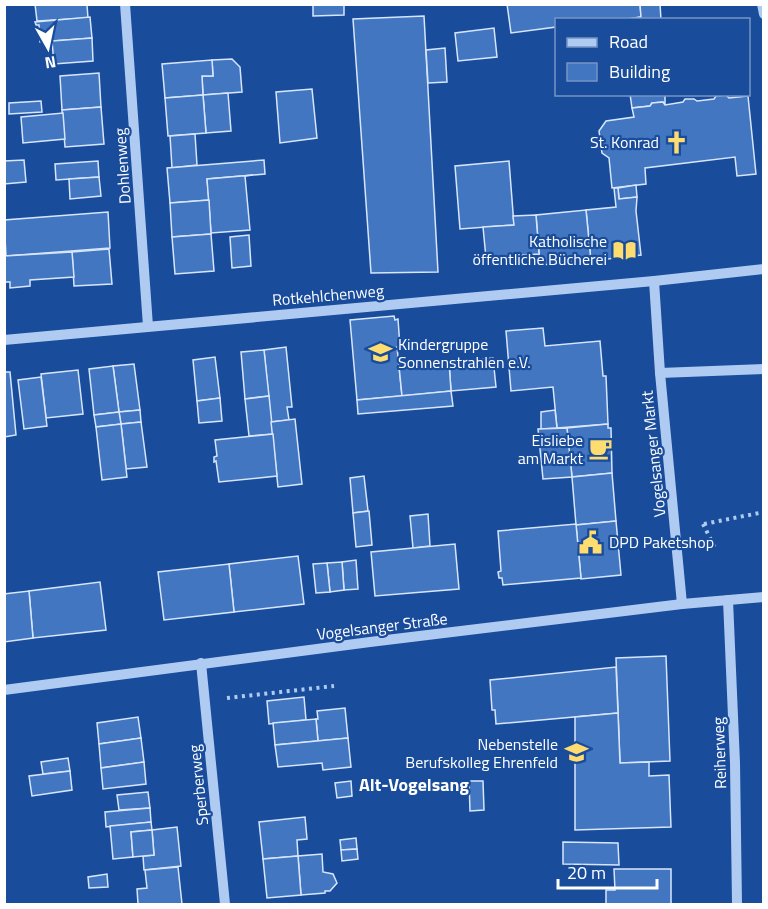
<svg xmlns="http://www.w3.org/2000/svg" width="768" height="909" font-family="'Titillium Web',sans-serif">
  <rect width="100%" height="100%" fill="#194c9b"/>
  <!-- building -->
  <g fill="#4276c1" stroke="#d7e6fc" stroke-width="1.5">
    <path d="M35 4H93L87 5 88 18 37 21Z"/>
    <path d="M313 4H344V15L313 16Z"/>
    <path d="M507 4H640L641 17 621 20H556V27L511 33Z"/>
    <path d="M640 4H660L661 20H621L641 17Z"/>
    <path d="M424 16 438 272 371 273 353 19Z"/>
    <path d="M90 17 92 38 40 42 39 25H36L35 22Z"/>
    <path d="M494 28 497 57 458 61 455 33Z"/>
    <path d="M92 38 93 61 54 64 52 41Z"/>
    <path d="M445 48 447 82 428 83 426 50Z"/>
    <path d="M232 59 240 67 242 92 203 95 202 76H213L212 60Z"/>
    <path d="M212 60 213 76H202L203 95 165 98 162 64Z"/>
    <path d="M99 73 101 107 62 110 60 76Z"/>
    <path d="M312 89 317 138 280 143 276 92Z"/>
    <path d="M228 93 231 131 206 133 203 95Z"/>
    <path d="M630 94H665V105L663 102 652 103 650 106 632 108Z"/>
    <path d="M203 95 206 133 168 136 165 98Z"/>
    <path d="M726 95 729 98 748 96 756 174 737 176 735 157 645 168 646 184 612 188 609 158 602 153 599 131 606 121 634 117 632 108 650 106 652 103 663 102 665 105 683 102 685 99H694L697 101 714 99 716 96Z"/>
    <path d="M41 101 42 112 9 114V103Z"/>
    <path d="M101 107 104 144 65 147 62 110Z"/>
    <path d="M63 113 65 139 23 143 21 117Z"/>
    <path d="M195 134 197 165 172 168 170 136Z"/>
    <path d="M24 160 26 182 4 184V161Z"/>
    <path d="M264 160 265 174 207 179 209 200 170 203 167 168Z"/>
    <path d="M98 161 99 177 56 180 55 164Z"/>
    <path d="M509 161 514 225 460 229 455 166Z"/>
    <path d="M253 175 245 176 250 230 211 233 207 179Z"/>
    <path d="M99 177 101 196 70 199 69 179Z"/>
    <path d="M636 185 637 197 619 199 618 188Z"/>
    <path d="M614 188H618L619 199 637 197 636 211 641 255 591 261 586 210 616 207Z"/>
    <path d="M209 200 211 234 172 237 170 203Z"/>
    <path d="M586 210 591 261 540 265 536 215Z"/>
    <path d="M108 212 110 248 6 256 4 220Z"/>
    <path d="M536 215 539 254 486 258 483 227 514 225 513 216Z"/>
    <path d="M211 234 214 271 175 274 172 237Z"/>
    <path d="M249 235 251 266 232 268 230 237Z"/>
    <path d="M109 249 112 284 74 286 72 252Z"/>
    <path d="M72 252 74 277 30 280V286L10 288V282H4V256Z"/>
    <path d="M394 316 395 320 398 319 400 347H397L402 396 357 400 350 320Z"/>
    <path d="M543 328 545 346 600 341 603 376H606L608 424 557 428 553 387 511 391 506 331Z"/>
    <path d="M286 347 292 407H287L289 420 271 422 264 350Z"/>
    <path d="M264 350 269 396 245 399 241 352Z"/>
    <path d="M215 357 220 398 197 401 193 360Z"/>
    <path d="M493 358 496 387 451 391 449 362Z"/>
    <path d="M449 362 451 391 402 396 399 366Z"/>
    <path d="M134 364 140 410 119 412 113 366Z"/>
    <path d="M113 366 119 412 94 415 89 369Z"/>
    <path d="M78 370 83 414 46 418 41 374Z"/>
    <path d="M4 372H10L16 435 4 437Z"/>
    <path d="M41 377 47 426 24 429 18 380Z"/>
    <path d="M451 391 453 406 358 414 357 400Z"/>
    <path d="M269 396 273 434 249 436 245 399Z"/>
    <path d="M220 398 222 421 199 423 197 401Z"/>
    <path d="M140 410 141 422 121 424 119 412Z"/>
    <path d="M555 410 557 428 541 429V412Z"/>
    <path d="M119 412 121 424 96 427 94 415Z"/>
    <path d="M295 419 302 484 278 487 271 422Z"/>
    <path d="M141 422 147 467 126 469 121 424Z"/>
    <path d="M121 424 127 477 102 480 96 427Z"/>
    <path d="M608 424V428H611L612 473 572 477 567 428Z"/>
    <path d="M567 428 572 477 543 479 538 429Z"/>
    <path d="M273 434 277 476 219 482 216 461 214 462V457L217 456 215 440Z"/>
    <path d="M612 473 616 521 576 525 572 477Z"/>
    <path d="M364 476 368 511 353 513 350 478Z"/>
    <path d="M369 511 372 545 356 547 353 513Z"/>
    <path d="M428 514 430 546 413 548 410 516Z"/>
    <path d="M616 521 621 575 581 579 576 525Z"/>
    <path d="M576 524 581 578 503 585 502 578H499L498 572 501 571 498 531Z"/>
    <path d="M455 544 459 589 375 596 371 552Z"/>
    <path d="M298 556 304 604 234 612 229 564Z"/>
    <path d="M356 560 358 589 344 590 342 562Z"/>
    <path d="M342 562 344 590 330 592 327 563Z"/>
    <path d="M327 563 330 592 316 593 313 564Z"/>
    <path d="M229 564 234 612 164 620 158 572Z"/>
    <path d="M100 582 106 630 33 638 29 591Z"/>
    <path d="M29 591 33 638 4 642V594Z"/>
    <path d="M666 656 670 761 620 763 616 658Z"/>
    <path d="M616 667 618 713 496 724 495 710H492L490 680Z"/>
    <path d="M304 697 306 720 269 724 267 701Z"/>
    <path d="M345 708 348 738 318 741 316 719H318L317 711Z"/>
    <path d="M618 713 620 763 649 762V776L669 775 671 827 575 830V717Z"/>
    <path d="M138 717 141 738 99 744 97 723Z"/>
    <path d="M316 719 318 741 275 745 273 723Z"/>
    <path d="M141 738 144 762 101 768 99 744Z"/>
    <path d="M348 738 351 767 323 770 322 763 278 767 275 745Z"/>
    <path d="M68 758 70 771 43 774 41 762Z"/>
    <path d="M144 762 146 784 103 789 101 768Z"/>
    <path d="M70 771 72 790 32 796 29 776Z"/>
    <path d="M351 781 352 796 337 798 335 783Z"/>
    <path d="M469 781H483L484 810 470 811Z"/>
    <path d="M148 792 150 808 119 810 117 795Z"/>
    <path d="M150 808 151 822 106 827 105 812Z"/>
    <path d="M305 817 307 839 297 840 298 856 263 859 259 822Z"/>
    <path d="M151 822 152 830 131 832 133 857 113 859 110 826Z"/>
    <path d="M177 827 181 866 144 870 143 856 154 855 152 830Z"/>
    <path d="M152 830 154 855 133 857 131 832Z"/>
    <path d="M356 838 357 849 341 850 340 840Z"/>
    <path d="M563 842 618 843 619 865 563 864Z"/>
    <path d="M357 849 358 859 342 861 341 850Z"/>
    <path d="M322 854 323 872 333 874 337 883 330 891H325V893L301 895 298 856Z"/>
    <path d="M298 856 301 895 267 898 263 859Z"/>
    <path d="M178 867 182 904H138L137 889 147 888 145 870Z"/>
    <path d="M614 869H671V904H606V890H615Z"/>
    <path d="M107 874 108 887 89 888 88 877Z"/>
  </g>
  <g fill="none" stroke-linecap="round" stroke-linejoin="round">
    <!-- path -->
    <g stroke="#b0cbf2" stroke-width="4" stroke-dasharray="3 4.5" stroke-linecap="butt">
      <path d="M703 524 716 550"/>
      <path d="M704 524 764 512"/>
      <path d="M227 698 334 686"/>
    </g>
    <!-- minor -->
    <g stroke="#b0cbf2" stroke-width="10">
      <path d="M125 4 148 326"/>
      <path d="M762 4 764 14"/>
      <path d="M654 281 660 373 682 604"/>
      <path d="M4 340 654 281 764 269"/>
      <path d="M660 373 764 369"/>
      <path d="M728 600 735 763 737 904"/>
      <path d="M201 663 225 904"/>
      <path d="M4 690 370 642 682 604 764 597"/>
    </g>
  </g>
  <!-- icons -->
  <defs>
    <symbol id="church-bare" viewBox="-9 -9 18 18"><path d="M-1.2-6h2.4v3.5h3.3v2.4h-3.3V6h-2.4V-.1h-3.3v-2.4h3.3Z" fill="#ffdc70" stroke="#194c9b" stroke-width="2.5" paint-order="stroke"/></symbol>
    <symbol id="library-bare" viewBox="-9 -9 18 18"><path d="M-6-4Q-3-5.5-.7-3.5V5Q-3 3-6 4ZM6-4Q3-5.5 .7-3.5V5Q3 3 6 4Z" fill="#ffdc70" stroke="#194c9b" stroke-width="2.5" paint-order="stroke"/></symbol>
    <symbol id="school-bare" viewBox="-9 -9 18 18"><path d="M0-5L7-2L0 1L-7-2ZM-4 1L0 2.5L4 1V4Q0 6-4 4Z" fill="#ffdc70" stroke="#194c9b" stroke-width="2.5" paint-order="stroke"/></symbol>
    <symbol id="cafe-bare" viewBox="-9 -9 18 18"><path d="M-5.5-4.5H6V0H3Q3 3.5 0 3.5H-2.5Q-5.5 3.5-5.5 0ZM3-3.2v2h1.7v-2ZM-6 4.5H4V6H-6Z" fill="#ffdc70" stroke="#194c9b" stroke-width="2.5" paint-order="stroke"/></symbol>
    <symbol id="civic-bare" viewBox="-9 -9 18 18"><path d="M-.6-6.5H3V-4.5H.6V-3L4-1V1h2V6H-6V1h2V-1L-.6-3ZM-1.2 2.5V6h2.4V2.5Z" fill="#ffdc70" stroke="#194c9b" stroke-width="2.5" paint-order="stroke"/></symbol>
  </defs>
  <g fill-rule="evenodd">
    <use href="#church-bare" x="660" y="126" width="33" height="33"/>
    <use href="#library-bare" x="608" y="234" width="33" height="33"/>
    <use href="#school-bare" x="364" y="336" width="33" height="33"/>
    <use href="#cafe-bare" x="584" y="432" width="33" height="33"/>
    <use href="#civic-bare" x="574" y="526" width="33" height="33"/>
    <use href="#school-bare" x="560" y="736" width="33" height="33"/>
  </g>
  <g text-anchor="middle" stroke-width="4.5" stroke-linejoin="round" paint-order="stroke">
    <!-- poi labels -->
    <g font-size="16" fill="#fff" stroke="#194c9b" text-anchor="end">
      <text x="659" y="148">St. Konrad</text>
      <text x="607" y="247">Katholische<tspan x="607" dy="18">öffentliche Bücherei</tspan></text>
      <text x="398" y="350" text-anchor="start">Kindergruppe<tspan x="398" dy="18">Sonnenstrahlen e.V.</tspan></text>
      <text x="583" y="446">Eisliebe<tspan x="583" dy="18">am Markt</tspan></text>
      <text x="609" y="548" text-anchor="start">DPD Paketshop</text>
      <text x="558" y="750">Nebenstelle<tspan x="558" dy="18">Berufskolleg Ehrenfeld</tspan></text>
    </g>
    <!-- street labels -->
    <g font-size="16" fill="#fff" stroke="#194c9b">
      <text transform="translate(122 166) rotate(-94)" y="6">Dohlenweg</text>
      <text transform="translate(328 295) rotate(-5)" y="6">Rotkehlchenweg</text>
      <text transform="translate(653 454) rotate(-96)" y="6">Vogelsanger Markt</text>
      <text transform="translate(382 626) rotate(-7)" y="6">Vogelsanger Straße</text>
      <text transform="translate(719 753) rotate(-92)" y="6">Reiherweg</text>
      <text transform="translate(198 785) rotate(-96)" y="6">Sperberweg</text>
    </g>
    <!-- neighbourhood labels -->
    <g font-size="18" font-weight="bold" fill="#fff" stroke="#194c9b">
      <text x="414" y="791">Alt-Vogelsang</text>
    </g>
  </g>
  <!-- border -->
  <rect width="768" height="909" fill="none" stroke="#ffffff" stroke-width="12"/>
  <!-- legend -->
  <rect x="555" y="18" width="195" height="78" fill="#194c9b" stroke="#7594c3" stroke-width="1.5"/>
  <rect x="567" y="38" width="30" height="9" fill="#b0cbf2" stroke="#7594c3" stroke-width="1.5"/>
  <text x="609" y="48" font-size="18" fill="#ffffff">Road</text>
  <rect x="567" y="63" width="30" height="18" fill="#4276c1" stroke="#7594c3" stroke-width="1.5"/>
  <text x="609" y="78" font-size="18" fill="#ffffff">Building</text>
  <!-- north arrow -->
  <g transform="translate(48 48) rotate(171)" stroke="#194c9b" stroke-width="4.5" paint-order="stroke">
  <path d="M0-4.5L10 22L0 15L-10 22Z" fill="#ffffff"/>
  <text y="-9" font-size="16" font-weight="bold" text-anchor="middle" fill="#ffffff">N</text>
  </g>
  <!-- scale -->
  <path d="M558 879v9h99v-9" fill="none" stroke="#ffffff" stroke-width="3"/>
  <text x="567" y="879" font-size="18" fill="#ffffff" stroke="#194c9b" stroke-width="4.5" paint-order="stroke">20 m</text>
</svg>
